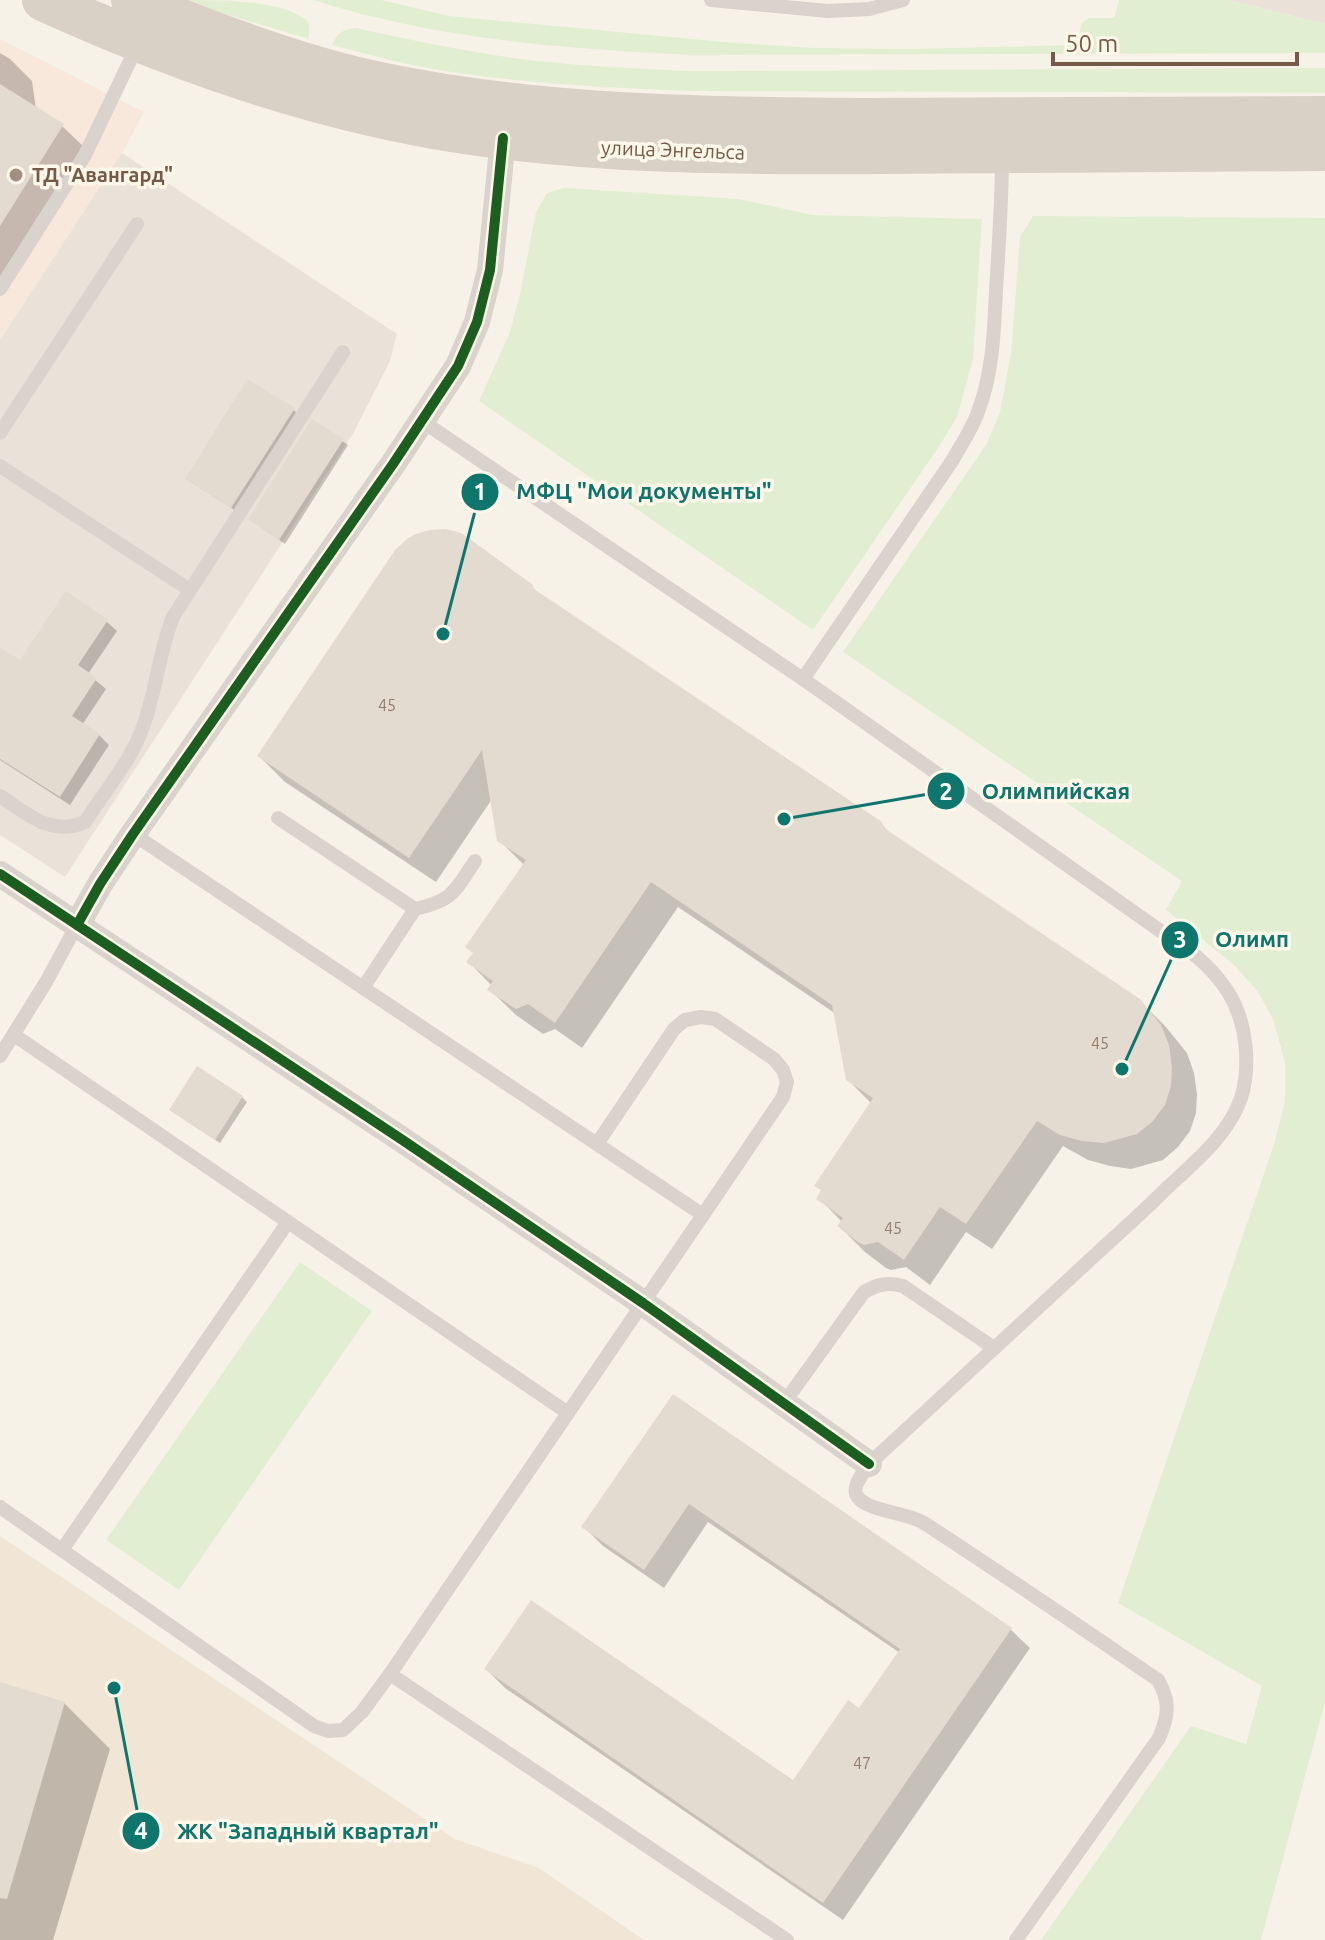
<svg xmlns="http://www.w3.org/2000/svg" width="1325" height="1940" font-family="Ubuntu,sans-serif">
  <rect width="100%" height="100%" fill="#f7f2e8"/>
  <!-- residential -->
  <path fill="#f1e5d5" d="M0 1536 455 1839 539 1868 644 1940H0Z"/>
  <!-- commercial -->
  <path fill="#f8e7db" d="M0 39 144 112 122 153 0 340Z"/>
  <!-- industrial -->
  <g fill="#eae2d9">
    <path d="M1229 0H1325V24Z"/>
    <path d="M122 153 397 334 390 361 354 432 65 877 0 835V340Z"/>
  </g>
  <!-- green -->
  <g fill="#e2eed2">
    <path d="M186 0C220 0 289 0 309 23V39L215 11Z"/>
    <path d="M313 0H381L449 16 724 42 815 48 907 49 1078 45 1081 24 1089 18H1114L1119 0H1229L1325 24V53L692 55C565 49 435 39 313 0Z"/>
    <path d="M356 28C416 41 476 54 537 61 588 66 639 69 690 71L1325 68V93L692 91C614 88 536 84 458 73 416 67 373 56 332 45 337 33 343 29 356 28Z"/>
    <path d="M564 188 739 199 812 215 982 219 973 359 957 417 938 448 813 630 479 401 510 332 520 294 536 212 547 193Z"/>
    <path d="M1033 216 1325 218V1702L1261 1940H1041L1191 1726 1246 1744 1262 1686 1118 1603 1274 1144 1285 1102V1062L1273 1019 1258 992 1234 965 1166 910 1182 881 843 652 986 445 1000 412 1011 353 1020 237Z"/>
    <path d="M300 1262 372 1311 179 1590 106 1540Z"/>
  </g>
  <!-- shadow -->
  <g fill="#0003">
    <path d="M0 53 10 59 32 81 36 109 62 126 84 147 0 280Z"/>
    <path d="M294 410 298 415 236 511 192 483Z"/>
    <path d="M313 422 348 445 285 544 255 523Z"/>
    <path d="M532 587 541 596 881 824 896 839 1139 1000 1166 1027 1187 1053 1194 1073 1197 1094 1196 1113 1190 1131 1178 1147 1163 1160 1131 1169 1110 1166 1088 1160 1063 1146 992 1249 966 1232 930 1285 906 1267 891 1270 886 1268 865 1252 839 1226 842 1222 819 1198 872 1104 847 1079 836 1014 678 907 582 1048 555 1029 543 1034 516 1015 490 990 492 986 469 962 524 865 499 840 492 799 436 882 285 782 259 756Z"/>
    <path d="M66 594 107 622 117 631 88 674 106 689 82 725 99 735 109 745 70 805 0 760V650L21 663Z"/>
    <path d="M242 1097 247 1102 220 1143 176 1114Z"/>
    <path d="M673 1397 1010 1629 1030 1648 843 1920 505 1688 486 1669 794 1783 860 1711 900 1653 708 1522 664 1588 603 1546 584 1527Z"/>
    <path d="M0 1684 64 1703 110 1749 53 1940H0Z"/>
  </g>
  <!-- building -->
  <g fill="#e3dad0">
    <path d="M0 84 64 124 0 226Z"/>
    <path d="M247 379 295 408 231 508 185 479Z"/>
    <path d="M312 419 344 439 279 540 248 519Z"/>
    <path d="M446 529 461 533 467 537 533 585 534 589 882 822 884 828 1140 999 1161 1025 1169 1045 1172 1067 1171 1086 1165 1105 1152 1122 1137 1134 1104 1143 1082 1141 1060 1135 1037 1121 966 1224 940 1207 904 1260 878 1242 864 1245 858 1242 837 1226 843 1218 816 1199 821 1190 814 1186 873 1098 846 1080 832 1005 651 882 555 1023 528 1004 516 1009 487 990 493 981 466 962 473 953 465 947 526 860 497 841 482 750 409 858 257 756 395 550 408 538 416 534 430 530Z"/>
    <path d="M66 591 108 620 78 665 97 678 72 716 100 734 60 797 0 759V647L20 660Z"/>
    <path d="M197 1066 243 1096 215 1140 169 1110Z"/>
    <path d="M673 1394 1012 1628 823 1903 484 1669 531 1600 793 1780 848 1700 859 1708 900 1649 689 1504 644 1570 581 1527Z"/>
    <path d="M0 1682 65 1702 7 1899 0 1898Z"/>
  </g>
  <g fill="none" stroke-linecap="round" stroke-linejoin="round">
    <!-- lane -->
    <g stroke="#dad2cc" stroke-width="14">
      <path d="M711 0 828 11 869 9 903 0"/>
      <path d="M0 289 85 155 139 42"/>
      <path d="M422 421 803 679 1196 956C1209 967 1219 978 1228 992 1247 1022 1251 1066 1241 1098 1229 1134 1195 1162 1168 1187 1148 1207 1127 1226 1106 1245 1027 1318 948 1391 869 1464 864 1472 851 1487 857 1496 867 1512 907 1512 924 1523 1003 1574 1080 1627 1158 1680 1170 1701 1169 1715 1159 1738L1016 1940"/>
      <path d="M0 433 137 224"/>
      <path d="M0 466 190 590"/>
      <path d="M803 679 952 461C961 445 972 429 978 412 993 373 994 331 996 290 999 245 1002 200 1002 154"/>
      <path d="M0 796C28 814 51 837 85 822 103 794 129 763 141 732 156 695 158 654 173 617L343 352"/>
      <path d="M278 818 415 909 363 988"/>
      <path d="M415 909C454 900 454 892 475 861"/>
      <path d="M14 1035 568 1413"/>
      <path d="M0 1056 46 982 77 925"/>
      <path d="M597 1144 674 1029 685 1020 701 1017 715 1019 774 1059 783 1070 787 1082 783 1097 703 1215"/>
      <path d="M784 1403 864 1292C878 1284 888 1282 903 1286L994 1348"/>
      <path d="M0 1507 314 1726 328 1731 343 1730 362 1712 390 1674 703 1215 133 834"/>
      <path d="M62 1550 288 1222"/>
      <path d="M390 1674 787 1940"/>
    </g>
    <!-- street -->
    <g stroke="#dad2cc" stroke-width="26">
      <path d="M0 874 404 1141 643 1303 869 1464"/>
      <path d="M77 925 100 884 133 834 393 464 458 366 477 322 490 270 503 138"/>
    </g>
    <!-- primary -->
    <g stroke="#dad1c6" stroke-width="42">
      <path d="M43 0C169 57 298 104 434 128 583 154 735 154 886 153 1032 152 1179 151 1325 150"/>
      <path d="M132 0C209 32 298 66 380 83 538 116 702 118 863 119 1017 119 1171 118 1325 117"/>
    </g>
    <defs>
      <g id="cycleway">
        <path d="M0 874 404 1141 643 1303 869 1464"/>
        <path d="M77 925 100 884 133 834 393 464 458 366 477 322 490 270 503 138"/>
      </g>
    </defs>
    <!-- cycleway casing -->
    <use href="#cycleway" stroke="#fff7e9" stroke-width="15"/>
    <!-- cycleway -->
    <use href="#cycleway" stroke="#1b5e20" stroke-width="10"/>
  </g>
  <!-- markers -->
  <circle fill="#a38f7f" stroke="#fff7e9" stroke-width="3" cx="16" cy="175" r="8"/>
  <g text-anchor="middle" stroke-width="7" stroke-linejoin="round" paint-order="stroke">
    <!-- number labels -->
    <g font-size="16" fill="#937c6c">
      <text x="387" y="711">45</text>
      <text x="1100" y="1049">45</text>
      <text x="893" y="1234">45</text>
      <text x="862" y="1769">47</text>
    </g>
    <!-- street labels -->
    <g font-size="20" fill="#765a47" stroke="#fff7e9">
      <text transform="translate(673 150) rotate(2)" y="7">улица Энгельса</text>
    </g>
    <!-- poi labels -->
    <g font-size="20" font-weight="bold" fill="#765a47" stroke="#fff7e9" text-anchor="start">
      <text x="32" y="182">ТД "Авангард"</text>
    </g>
  </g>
  <!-- callouts -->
  <path fill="none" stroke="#0f766e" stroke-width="3" d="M443 634L480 492M784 819L946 791M1122 1069L1180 940M114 1688L141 1831"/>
  <g fill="#0f766e" stroke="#fff7e9" stroke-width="3">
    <circle cx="443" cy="634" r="8"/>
    <circle cx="784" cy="819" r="8"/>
    <circle cx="1122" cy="1069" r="8"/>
    <circle cx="114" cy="1688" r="8"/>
    <circle cx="480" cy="492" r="20"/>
    <circle cx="946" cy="791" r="20"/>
    <circle cx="1180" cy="940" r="20"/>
    <circle cx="141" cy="1831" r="20"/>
  </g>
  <g font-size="24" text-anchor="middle" font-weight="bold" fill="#fff">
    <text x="480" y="500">1</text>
    <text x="946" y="800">2</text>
    <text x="1180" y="948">3</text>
    <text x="141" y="1839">4</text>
  </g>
  <g font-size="22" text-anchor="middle" font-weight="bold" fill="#0f766e" stroke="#fff7e9" stroke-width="7" stroke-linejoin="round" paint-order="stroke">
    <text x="644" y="499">МФЦ "Мои документы"</text>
    <text x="1056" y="799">Олимпийская</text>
    <text x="1252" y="947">Олимп</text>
    <text x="308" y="1839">ЖК "Западный квартал"</text>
  </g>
  <!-- scale -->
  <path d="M1053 52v12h244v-12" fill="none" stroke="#765a47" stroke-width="4"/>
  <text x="1065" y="52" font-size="24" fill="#765a47" stroke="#fff7e9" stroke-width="6" paint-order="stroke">50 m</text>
</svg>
